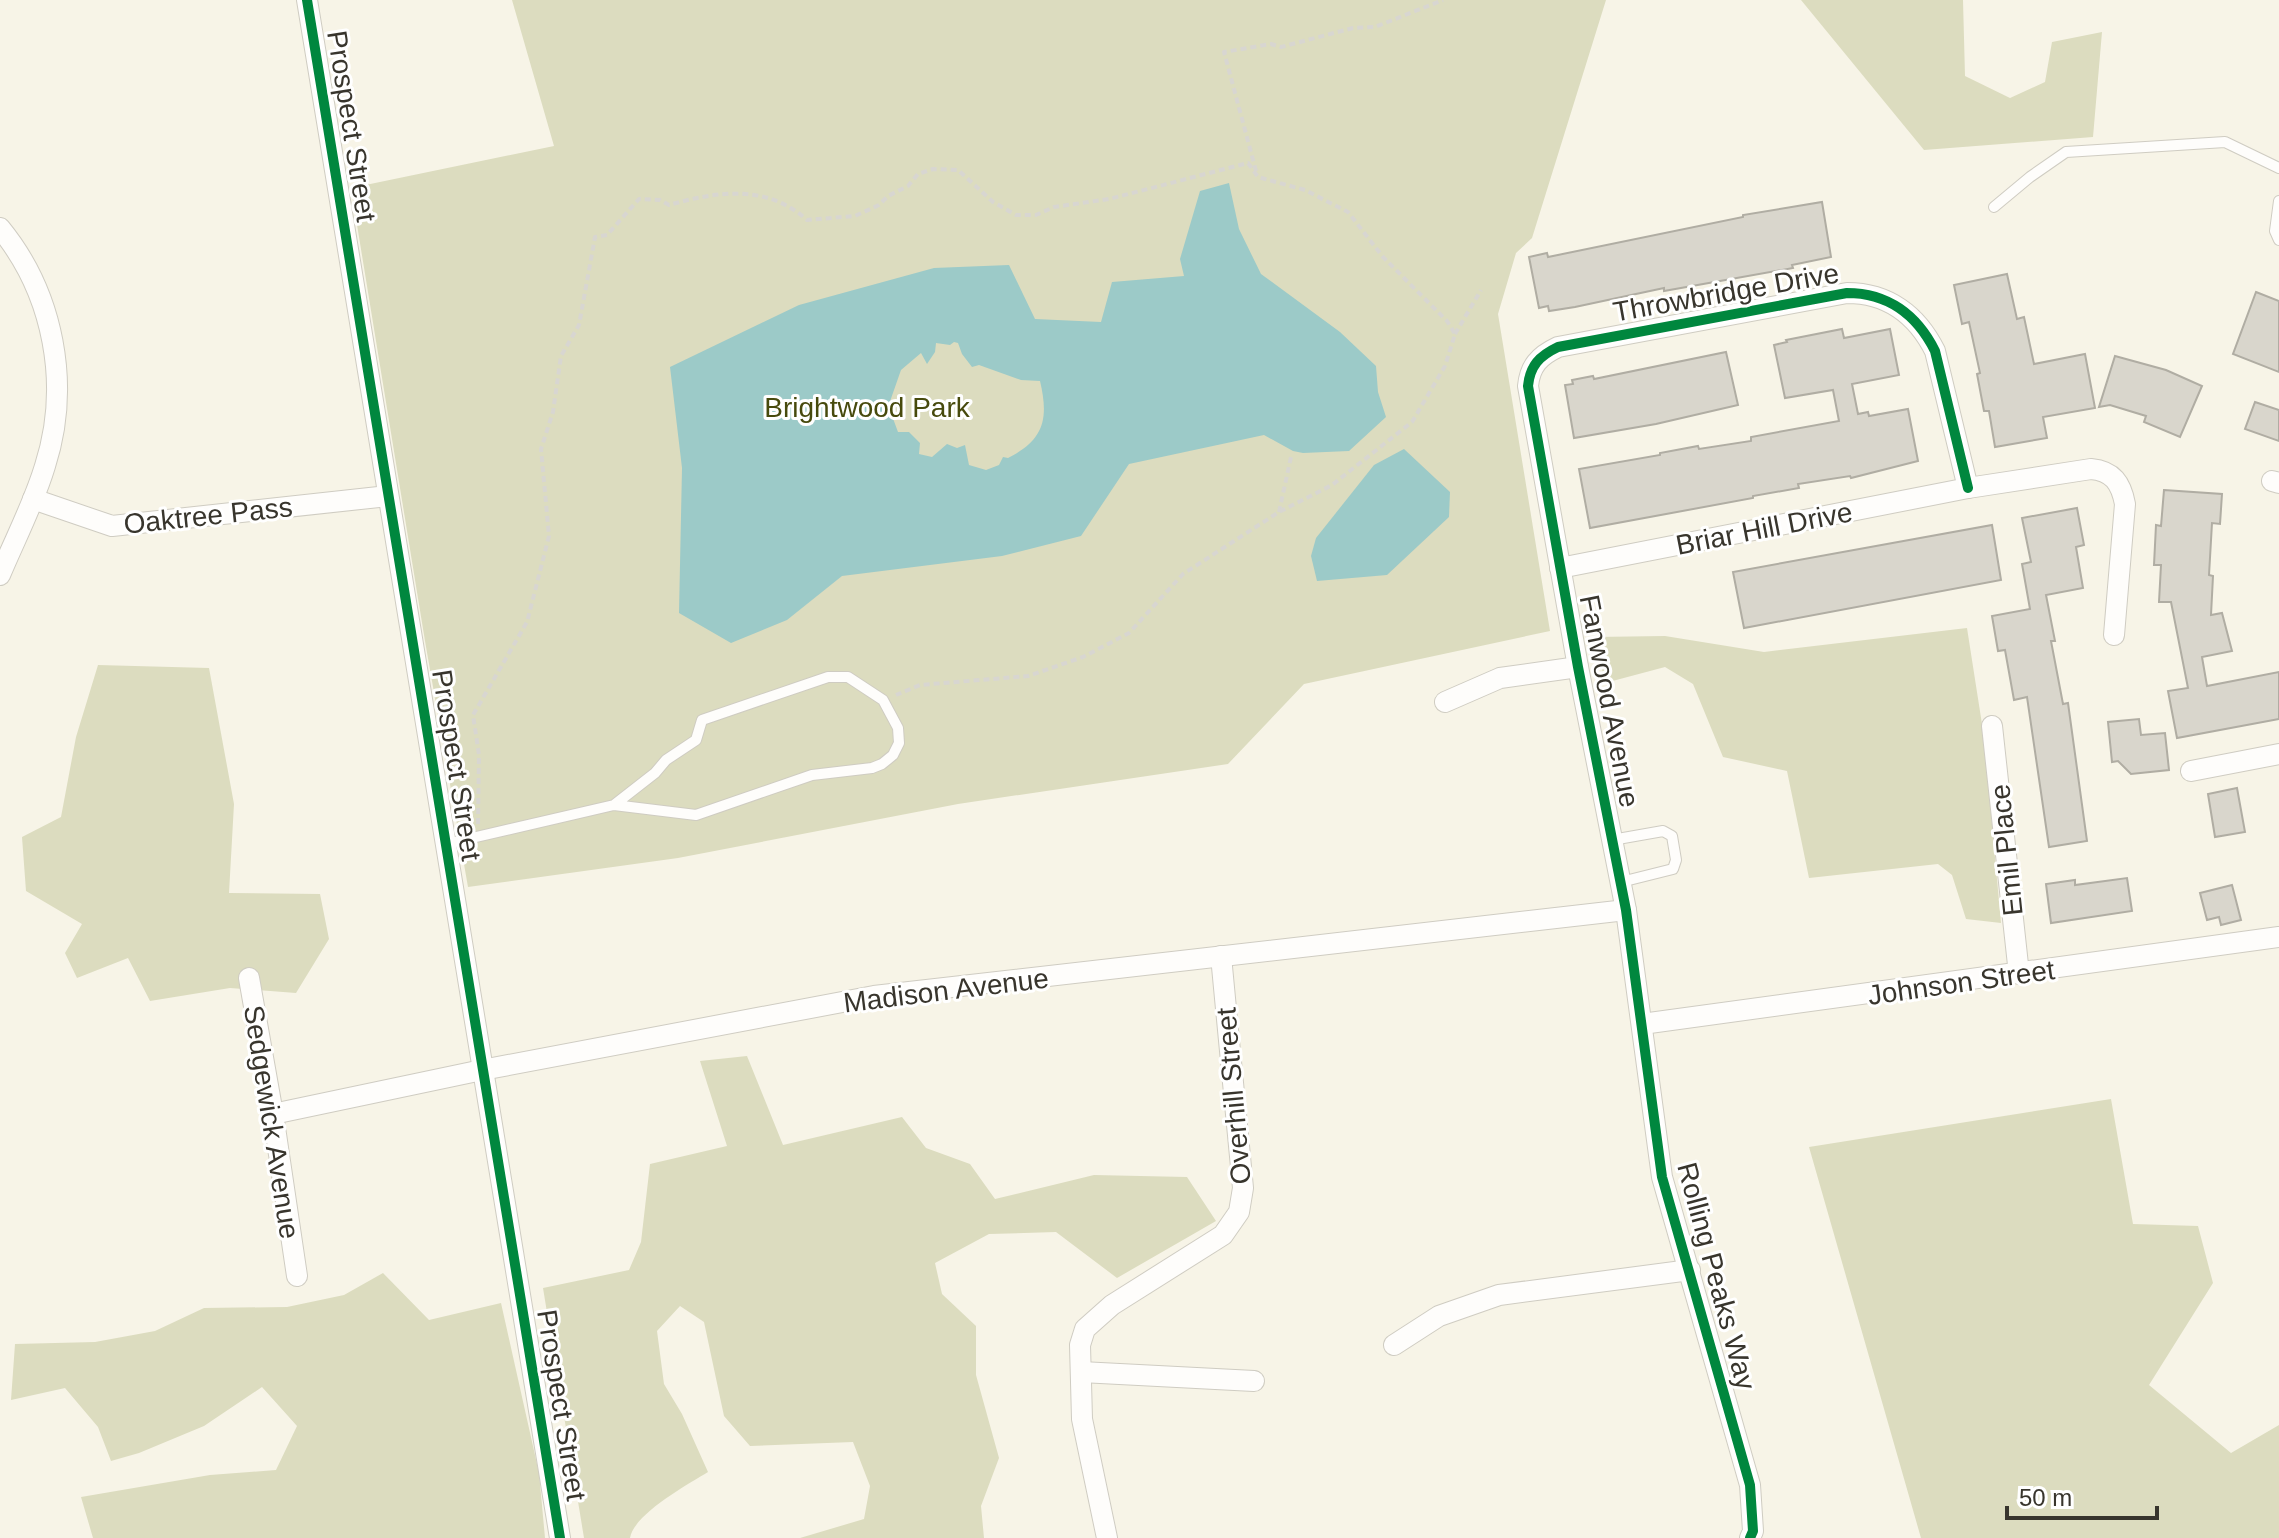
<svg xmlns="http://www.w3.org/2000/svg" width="2279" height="1538" font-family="Helvetica,sans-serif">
  <rect width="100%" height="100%" fill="#f7f4e7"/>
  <!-- green -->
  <g fill="#dcdcbf">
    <path d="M512 0H1606L1532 238 1516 253 1498 314 1550 631 1304 684 1228 764 958 804 678 858 468 887 425 641 351 188 554 146Z"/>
    <path d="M1801 0H1963L1965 76 2010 98 2045 82 2052 42 2102 32 2093 137 1924 150Z"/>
    <path d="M1967 628 1984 737 2001 923 1966 919 1952 875 1938 864 1809 878 1787 771 1723 757 1693 684 1665 667 1605 683 1595 637 1665 636 1764 652Z"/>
    <path d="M98 665 209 668 234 804 229 893 320 894 329 939 296 993 230 988 150 1001 128 958 77 978 65 953 82 924 26 891 22 837 61 817 76 737Z"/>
    <path d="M747 1056 783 1145 902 1117 926 1148 970 1164 995 1199 1094 1175 1187 1177 1216 1221 1117 1278 1056 1232 989 1234 935 1263 942 1294 976 1326V1375L999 1458 981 1506 984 1538H800L864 1519 870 1486 853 1442 750 1446 724 1416 704 1322 680 1306 657 1331 664 1384 682 1414 708 1472C687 1485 634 1514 630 1538H584L543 1288 629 1270 641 1242 650 1164 727 1146 700 1061Z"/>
    <path d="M2111 1099 2133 1224 2198 1226 2213 1283 2149 1385 2231 1453 2279 1425V1538H1921L1809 1147Z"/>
    <path d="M383 1273 429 1320 501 1303 539 1473 545 1538H93L81 1497 210 1475 276 1470 297 1426 262 1387 204 1426 139 1453 111 1461 98 1427 65 1388 11 1400 15 1344 95 1342 155 1331 204 1308 287 1307 344 1295Z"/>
  </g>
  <!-- water -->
  <g fill="#9ccac8" fill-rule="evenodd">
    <path d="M1229 183 1239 229 1261 274 1340 332 1376 366 1378 392 1386 417 1349 451 1303 453 1293 451 1264 435 1129 464 1081 536 1002 556 842 576 787 620 731 643 679 613 682 468 670 367 799 305 934 268 1009 265 1035 319 1101 322 1112 282 1184 276 1180 259 1200 191ZM954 342 958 343 962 354 972 367 979 365 1021 380 1040 381C1049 419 1044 440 1008 458L1003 457 999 465 986 470 969 465 965 445 957 448 947 444 932 457 919 454 920 443 909 432H898L891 413 887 410 901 370 921 353 927 364 935 352 936 343 950 345Z"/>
    <path d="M1404 449 1450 492 1449 517 1387 575 1317 581 1311 556 1316 538 1374 465Z"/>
  </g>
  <!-- building -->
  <g fill="#d9d6cc" stroke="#b0ada3" stroke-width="2">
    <path d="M1822 202 1831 257 1792 265 1793 268 1664 291V288L1575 307 1549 311 1548 306 1539 308 1529 257 1547 253 1548 257 1743 217V215Z"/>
    <path d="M2007 274 2017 319 2024 317 2034 364 2085 354 2095 408 2043 417 2047 438 1995 447 1989 411H1984L1977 374 1980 373 1969 322 1962 324 1954 285Z"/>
    <path d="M2256 292 2279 301V372L2233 354Z"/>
    <path d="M1842 329 1844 338 1890 329 1899 375 1852 384 1858 414 1868 412 1869 416 1908 409 1918 461 1851 478 1850 476 1798 484 1799 488 1753 496V498L1590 528 1579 469 1660 455V453L1698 446 1699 449 1751 441V437L1839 421 1833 390 1785 398 1774 345 1787 342 1786 340Z"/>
    <path d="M1726 352 1738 405 1656 424 1574 438 1565 385 1573 384 1572 380 1593 376 1594 379Z"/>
    <path d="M2115 356 2166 370 2202 386 2180 437 2144 422 2146 416 2110 405 2099 407Z"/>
    <path d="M2255 402 2279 410V441L2245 429Z"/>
    <path d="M2164 490 2222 494 2220 524 2212 523 2209 575 2213 576 2211 615 2222 613 2232 651 2202 657 2207 686 2279 672V719L2177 738 2168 691 2188 688 2171 602H2159L2161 565H2154L2156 525 2161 526Z"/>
    <path d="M2077 508 2084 545 2076 547 2083 588 2046 595 2055 641H2051L2063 704 2068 703 2087 841 2049 847 2027 697 2014 700 2005 650 1998 651 1992 616 2030 609 2022 564 2031 562 2022 518Z"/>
    <path d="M1992 525 2001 580 1744 628 1733 572Z"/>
    <path d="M2139 719 2141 735 2165 733 2169 770 2131 774 2118 761 2112 762 2108 722Z"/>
    <path d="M2237 788 2245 832 2215 837 2208 794Z"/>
    <path d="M2127 878 2132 911 2051 923 2046 884 2075 880V885Z"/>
    <path d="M2232 885 2241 920 2221 925 2219 917 2207 920 2200 893Z"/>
  </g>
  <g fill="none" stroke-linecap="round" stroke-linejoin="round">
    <defs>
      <g id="lane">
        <path d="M2279 201 2275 231 2279 240"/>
        <path d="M1994 207 2030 177 2066 152 2225 142 2279 168"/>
        <path d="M1612 840 1663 831 1672 836 1676 860 1673 869 1621 882"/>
        <path d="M446 844 614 805 696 815 812 775 872 768 882 764 893 755 899 743 898 728 883 700 848 677H828L702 720 696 740 666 760 655 773 614 805"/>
      </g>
      <g id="street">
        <path d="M307 0 560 1538"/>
        <path d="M0 228C54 294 71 385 45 466 34 503 15 539 0 575"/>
        <path d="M2272 481 2279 483"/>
        <path d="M33 499 112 526 388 496"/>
        <path d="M1560 568 1968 488 2091 469C2113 471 2121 483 2125 504L2114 635"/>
        <path d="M1445 702 1500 678 1578 667"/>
        <path d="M1992 726 2019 974"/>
        <path d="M2191 771 2279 754"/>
        <path d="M249 978 273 1114 297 1276"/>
        <path d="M1642 1024 2279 937"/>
        <path d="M273 1114 482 1070 874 996 1626 910"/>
        <path d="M1394 1345 1439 1316 1499 1295 1690 1270"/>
        <path d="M1081 1372 1254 1381"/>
        <path d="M1107 1538 1082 1419 1080 1345 1085 1329 1112 1305 1223 1235 1239 1212 1243 1188 1221 956"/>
        <path d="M1750 1538 1753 1531 1750 1485 1662 1177 1626 910 1578 667 1528 386C1530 366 1539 356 1558 347L1847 293C1888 293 1917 315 1935 351L1968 488"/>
      </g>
    </defs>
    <!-- lane casing -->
    <use href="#lane" stroke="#cfccc2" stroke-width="12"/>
    <!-- street casing -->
    <use href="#street" stroke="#cfccc2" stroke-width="22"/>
    <!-- path -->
    <g stroke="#d8d6d1" stroke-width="4" stroke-dasharray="6 4" stroke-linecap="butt">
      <path d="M1256 171 1224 52 1271 44 1281 47 1353 28 1375 27 1443 0"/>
      <path d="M1455 334 1481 290"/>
      <path d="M1279 512 1291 457"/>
      <path d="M478 824 479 755 473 715 527 622 549 536 541 449 553 412 561 356 579 325 595 237 607 235 639 199 660 200 669 205C718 191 767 184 807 220L855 216 879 205 888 196 908 186 918 174 933 169 958 170 993 202 1016 215H1036L1054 207 1109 199 1248 163 1258 177 1305 190 1348 212 1383 257 1447 321 1455 334 1445 366 1412 422 1332 485 1279 512 1183 574 1129 633 1083 657 1028 676 920 685 896 695"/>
    </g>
    <!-- lane -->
    <use href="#lane" stroke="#fefdfb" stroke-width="10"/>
    <!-- street -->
    <use href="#street" stroke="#fefdfb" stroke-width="20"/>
    <defs>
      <g id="cycleway">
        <path d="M307 0 560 1538"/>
        <path d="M1750 1538 1753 1531 1750 1485 1662 1177 1626 910 1578 667 1528 386C1530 366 1539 356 1558 347L1847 293C1888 293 1917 315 1935 351L1968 488"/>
      </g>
    </defs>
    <!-- cycleway casing -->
    <use href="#cycleway" stroke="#fff" stroke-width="15"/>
    <!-- cycleway -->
    <use href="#cycleway" stroke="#00873e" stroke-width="10"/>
  </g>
  <g text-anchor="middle" stroke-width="6" stroke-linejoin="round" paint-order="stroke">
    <!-- street labels -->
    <g font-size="28" fill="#38352d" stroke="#fff">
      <text transform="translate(352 126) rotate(81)" y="10">Prospect Street</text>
      <text transform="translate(1726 292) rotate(-10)" y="10">Throwbridge Drive</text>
      <text transform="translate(208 515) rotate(-6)" y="10">Oaktree Pass</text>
      <text transform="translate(1764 528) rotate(-11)" y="10">Briar Hill Drive</text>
      <text transform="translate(1610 701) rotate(79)" y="10">Fanwood Avenue</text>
      <text transform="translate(457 765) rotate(81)" y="10">Prospect Street</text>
      <text transform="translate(2006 850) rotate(-96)" y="10">Emil Place</text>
      <text transform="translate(1961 982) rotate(-8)" y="10">Johnson Street</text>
      <text transform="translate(946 990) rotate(-7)" y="10">Madison Avenue</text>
      <text transform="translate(1233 1096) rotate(-95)" y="10">Overhill Street</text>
      <text transform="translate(272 1122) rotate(81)" y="10">Sedgewick Avenue</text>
      <text transform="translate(1717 1276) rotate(75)" y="10">Rolling Peaks Way</text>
      <text transform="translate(562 1405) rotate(81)" y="10">Prospect Street</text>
    </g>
    <!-- park labels -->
    <g font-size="28" fill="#474a0d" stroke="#fff">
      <text x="867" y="417">Brightwood Park</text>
    </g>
  </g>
  <!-- scale -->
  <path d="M2007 1506v12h150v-12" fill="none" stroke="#38352d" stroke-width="4"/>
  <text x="2019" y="1506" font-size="24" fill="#38352d" stroke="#ffffff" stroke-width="6" paint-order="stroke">50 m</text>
</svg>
